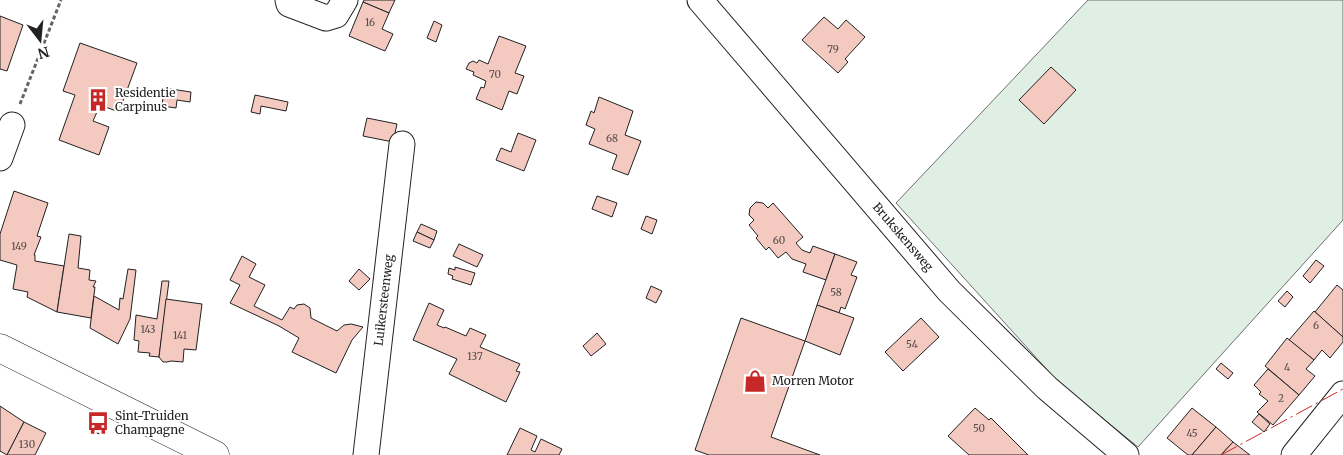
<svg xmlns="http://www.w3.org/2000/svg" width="1343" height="455" font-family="Merriweather,serif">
  <rect width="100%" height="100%" fill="#fff"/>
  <!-- green -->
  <path fill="#e0efe3" stroke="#6f6f6f" d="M1088 0H1343V220L1138 447 1063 386 1051 374 896 203Z"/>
  <!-- building -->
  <g fill="#f3c9c0" stroke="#222">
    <path d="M364 0H395L389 13 363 2Z"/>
    <path d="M363 2 389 13 382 29 393 34 385 51 349 36Z"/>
    <path d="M0 16 23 25 7 71 0 69Z"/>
    <path d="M824 17 838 29 846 20 865 37 845 59 848 62 838 73 802 40Z"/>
    <path d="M434 21 442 25 436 42 427 38Z"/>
    <path d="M499 36 526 46 515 73 524 76 517 94 509 91 502 110 476 99 481 87 484 88 486 81 473 75 474 72 466 69 469 63 473 61 477 63 479 60 488 64Z"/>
    <path d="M80 43 137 63 119 112 100 105 93 121 109 127 99 155 59 140 75 95 63 91Z"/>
    <path d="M1051 67 1076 90 1044 124 1019 100Z"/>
    <path d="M164 88 191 92 190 102 177 100 176 108 162 106Z"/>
    <path d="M255 95 288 102 286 111 261 106 260 114 251 112Z"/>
    <path d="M599 97 633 111 625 135 641 141 628 175 612 169 617 155 589 144 595 129 586 125 591 111 594 113Z"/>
    <path d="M367 118 397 124 393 142 363 136Z"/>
    <path d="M518 133 536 140 524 171 496 160 501 148 511 152Z"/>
    <path d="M14 191 48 203 37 236 41 237 34 255H35V261L64 266 57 312 27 297 28 292 13 289 17 265 0 260V234Z"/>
    <path d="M597 196 617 203 612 217 592 209Z"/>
    <path d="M756 202 763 203 768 208 773 203 803 237 796 243 802 250 810 253 813 246 835 254 826 280 803 272 806 264 792 259 786 252 778 258 769 247 766 250 756 238 758 236 749 225 754 220 749 215 750 208Z"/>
    <path d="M646 216 657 220 652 234 641 229Z"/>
    <path d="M421 224 437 231 434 240 417 232Z"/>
    <path d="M417 232 434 240 430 248 413 241Z"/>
    <path d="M69 234 81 236 78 268 90 270 89 280 96 281 93 287H95L91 318 57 312Z"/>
    <path d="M459 244 483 255 477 267 453 256Z"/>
    <path d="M835 254 857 262 851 275 857 277 845 309 841 307 839 313 817 305Z"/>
    <path d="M242 256 256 264 249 277 265 285 254 306 282 320 290 307 294 309 297 305 304 304 310 308 311 318 337 331 344 325 351 324 363 327 352 340 336 373 292 352 299 338 279 326 230 303 240 285 230 280Z"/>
    <path d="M1316 260 1324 266 1310 283 1303 276Z"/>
    <path d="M455 267 475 273 471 285 452 279 453 276 448 274 449 268 455 270Z"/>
    <path d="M128 269 136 270 130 319 118 344 90 328 94 296 119 310 120 298 123 299Z"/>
    <path d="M359 269 370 279 359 290 349 281Z"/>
    <path d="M162 281H169L159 357 149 356 150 353 138 352 139 341 134 340 136 315 157 319Z"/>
    <path d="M1337 285 1343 290V337L1315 312Z"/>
    <path d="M651 286 662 291 656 303 646 298Z"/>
    <path d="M1287 291 1293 297 1285 307 1278 301Z"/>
    <path d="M166 299 202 304 196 350 184 349 183 362 171 361 167 362H163L159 357Z"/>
    <path d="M429 303 444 310 437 325 444 328 445 327 466 336 470 328 486 335 480 347 520 364 516 371 520 372 506 402 449 374 457 359 413 340Z"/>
    <path d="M817 305 854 318 840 355 805 341Z"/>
    <path d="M1314 311 1343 337V342L1330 358 1322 350 1314 360 1289 340Z"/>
    <path d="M741 318 805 341 771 437 820 455H709L695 450Z"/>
    <path d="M921 318 939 337 903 371 885 352Z"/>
    <path d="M597 333 606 344 591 356 583 346Z"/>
    <path d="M1287 338 1314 360 1306 369 1315 376 1299 395 1265 366Z"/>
    <path d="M1221 363 1233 373 1228 379 1216 369Z"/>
    <path d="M1268 369 1299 395 1273 425 1257 412 1268 401 1259 394 1261 392 1254 385Z"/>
    <path d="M0 406 24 422 7 455 0 451Z"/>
    <path d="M975 408 989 420 991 418 1028 455H969L948 436Z"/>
    <path d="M1192 408 1216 427 1192 455H1188L1167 438Z"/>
    <path d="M1259 414 1270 424 1264 432 1252 422Z"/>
    <path d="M24 422 46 433 35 455H7Z"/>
    <path d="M93 425 101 430 99 434 90 430Z"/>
    <path d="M1216 427 1233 442 1221 455H1192Z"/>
    <path d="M520 428 537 436 531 450 535 452 541 439 562 449 559 455H507Z"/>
    <path d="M1233 442 1250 455H1221Z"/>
  </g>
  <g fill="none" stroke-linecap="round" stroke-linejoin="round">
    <defs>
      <g id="minor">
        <path d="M288 0 289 4 326 18 336 15 345 0"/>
        <path id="s1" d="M700 0 949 291 1047 388 1126 455"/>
        <path d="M0 158 12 125"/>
        <path id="s2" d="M366 455 402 144"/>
        <path d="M1294 455 1343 394"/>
      </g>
      <path id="major" d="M0 348 215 455"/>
    </defs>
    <!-- minor casing -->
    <use href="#minor" stroke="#222" stroke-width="27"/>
    <!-- major casing -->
    <use href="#major" stroke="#222" stroke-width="29"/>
    <!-- path -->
    <path stroke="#646464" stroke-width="3" stroke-dasharray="4 2.5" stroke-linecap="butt" d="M20 104 61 0"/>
    <!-- minor -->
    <use href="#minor" stroke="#fff" stroke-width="25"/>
    <!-- major -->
    <use href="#major" stroke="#fff" stroke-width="28"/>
    <!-- power -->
    <path stroke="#c62828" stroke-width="1" stroke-dasharray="18 4 2.5 4" stroke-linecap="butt" d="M1221 455 1343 389"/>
  </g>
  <!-- icons -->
  <defs>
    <symbol id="building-bare" viewBox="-9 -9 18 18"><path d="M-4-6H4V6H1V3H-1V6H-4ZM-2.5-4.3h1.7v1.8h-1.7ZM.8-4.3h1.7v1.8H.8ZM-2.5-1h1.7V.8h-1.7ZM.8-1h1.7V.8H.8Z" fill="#c62828" stroke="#fff" stroke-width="2.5" paint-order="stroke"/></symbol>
    <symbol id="shop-bare" viewBox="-9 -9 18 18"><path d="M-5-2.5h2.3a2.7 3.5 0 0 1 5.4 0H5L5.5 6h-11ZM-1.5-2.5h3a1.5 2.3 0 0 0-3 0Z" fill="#c62828" stroke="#fff" stroke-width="2.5" paint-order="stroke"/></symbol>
    <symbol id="bus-bare" viewBox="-9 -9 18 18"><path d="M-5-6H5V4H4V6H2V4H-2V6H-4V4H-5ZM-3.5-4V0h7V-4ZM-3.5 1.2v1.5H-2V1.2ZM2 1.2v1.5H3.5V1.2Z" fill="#c62828" stroke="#fff" stroke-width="2.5" paint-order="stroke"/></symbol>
  </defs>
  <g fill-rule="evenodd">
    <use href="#building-bare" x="82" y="84" width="32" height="32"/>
    <use href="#shop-bare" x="739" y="365" width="32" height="32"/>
    <use href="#bus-bare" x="82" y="407" width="32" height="32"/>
  </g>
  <g text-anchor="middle" stroke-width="4" stroke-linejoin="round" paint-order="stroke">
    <!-- number labels -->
    <g font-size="10" fill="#564c4a">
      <text x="370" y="26">16</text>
      <text x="833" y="53">79</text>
      <text x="495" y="78">70</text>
      <text x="612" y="142">68</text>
      <text x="779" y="244">60</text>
      <text x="19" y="250">149</text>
      <text x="836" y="296">58</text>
      <text x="1316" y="329">6</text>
      <text x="148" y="333">143</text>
      <text x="180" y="339">141</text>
      <text x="912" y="348">54</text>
      <text x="475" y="360">137</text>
      <text x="1287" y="371">4</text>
      <text x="1281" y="402">2</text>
      <text x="979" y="432">50</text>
      <text x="1192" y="437">45</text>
      <text x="27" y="448">130</text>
    </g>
    <!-- poi labels -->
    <g font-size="12" fill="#222" stroke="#fff" text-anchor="start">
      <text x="115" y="97">Residentie<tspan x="115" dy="14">Carpinus</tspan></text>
      <text x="772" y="385">Morren Motor</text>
      <text x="115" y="420">Sint-Truiden<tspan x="115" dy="14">Champagne</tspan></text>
    </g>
    <!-- street labels -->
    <g font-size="12" fill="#222" stroke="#fff">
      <text dy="4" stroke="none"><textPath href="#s1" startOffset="312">Brukskensweg</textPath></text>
      <text dy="4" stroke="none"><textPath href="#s2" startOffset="156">Luikersteenweg</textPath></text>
    </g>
  </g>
  <!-- north arrow -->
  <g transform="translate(40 40) rotate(164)" stroke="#ffffff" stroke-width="4" paint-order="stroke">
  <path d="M0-4L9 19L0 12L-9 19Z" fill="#222222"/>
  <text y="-8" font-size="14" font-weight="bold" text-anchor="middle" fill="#222222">N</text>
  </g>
</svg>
